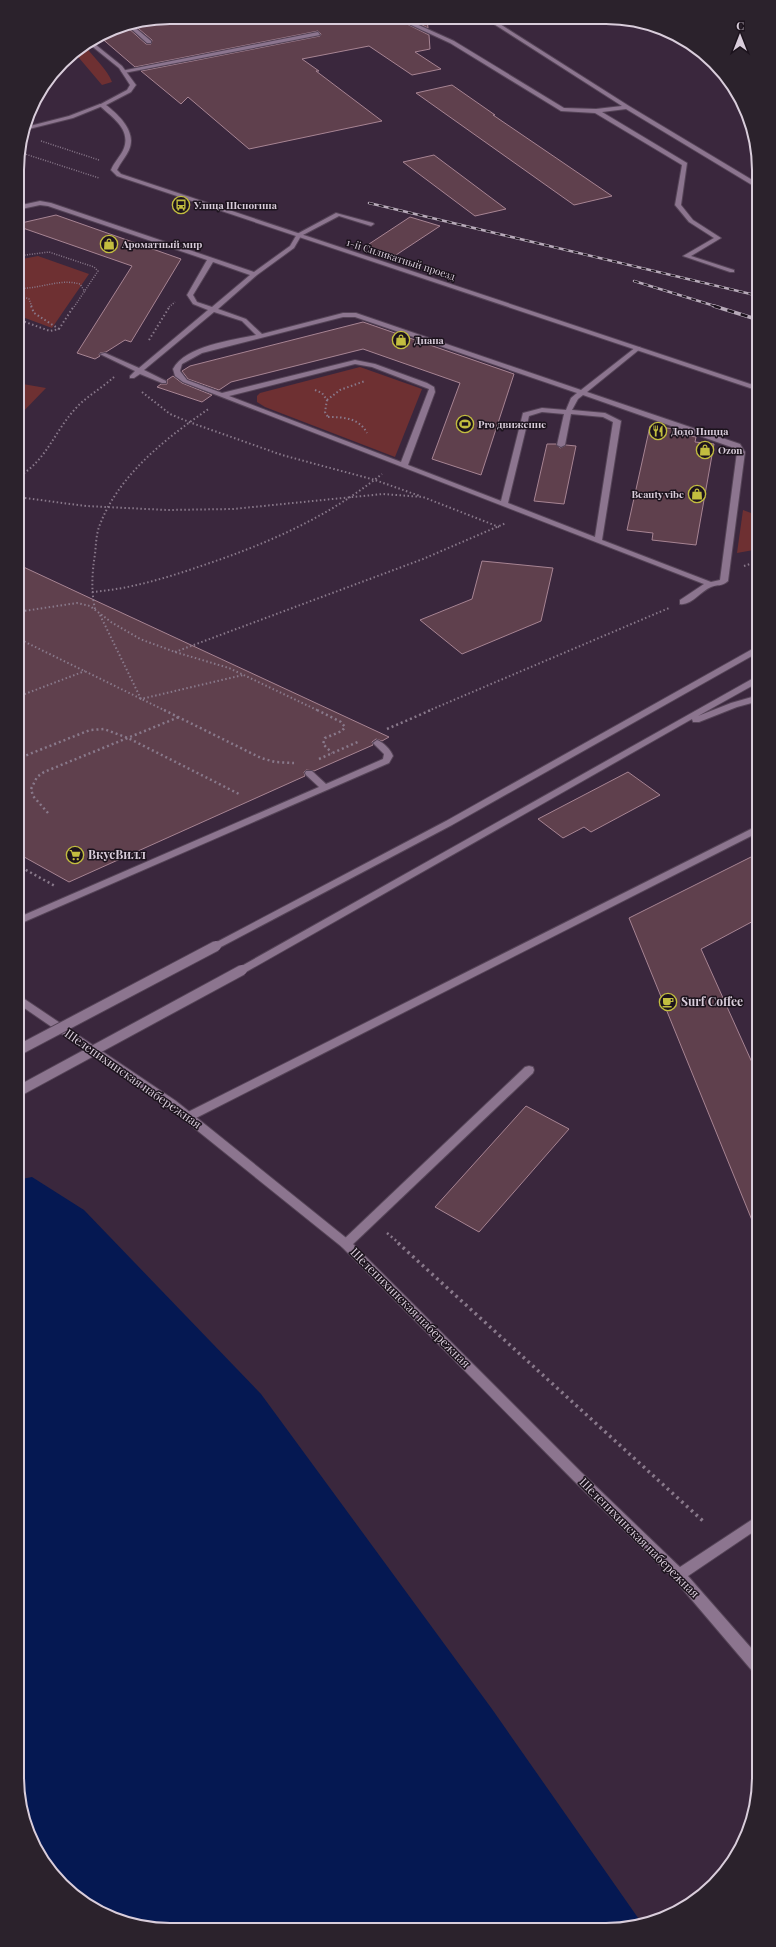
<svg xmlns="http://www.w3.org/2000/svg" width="776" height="1947" font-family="'Playfair Display',serif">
  <rect width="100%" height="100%" fill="#3a273d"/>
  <!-- green -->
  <g fill="#6e3032">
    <path d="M83 47H86C95 59 107 69 112 82L102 85 74 52Z"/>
    <path d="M38 256 89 274 52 328 17 315V260Z"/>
    <path d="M360 367 422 389 395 457 265 407 257 402V396L260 393Z"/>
    <path d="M17 383 46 388 17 418Z"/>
    <path d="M743 510 759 516V549L737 553Z"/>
  </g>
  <!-- water -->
  <path fill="#051852" d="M32 1177 84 1210 261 1394 492 1709 643 1925 140 1927 102 1914 69 1892 38 1854 22 1817 17 1777V1180Z"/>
  <!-- building -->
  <g fill="#5f404d" stroke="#a78493">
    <path d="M170 17 395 18 429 35 430 49 415 52 441 69 412 75 369 46 302 59 319 71H316L382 121 249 149 188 97 181 104 141 71 320 36 321 34 318 31 135 67 99 36 111 29 126 26 146 44H151L152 40 133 24Z"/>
    <path d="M408 18 427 19 428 28Z"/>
    <path d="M452 85 495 115H493L612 196 574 205 416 93Z"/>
    <path d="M434 155 506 209 475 216 403 162Z"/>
    <path d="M56 215 181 259 131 342 125 340 106 352 100 353 99 354 100 356 95 359 77 353 132 266 17 226V224Z"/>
    <path d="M410 217 440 226 396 255 366 246Z"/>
    <path d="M363 322 514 374 481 475 432 459 460 383 363 349 231 382 219 390 188 379 182 371 190 366Z"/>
    <path d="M173 376 182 383 212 395 202 402 157 387 161 384H167V380Z"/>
    <path d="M650 426 675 429 674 434 696 437 695 442 714 444 696 545 652 540 653 533 627 530Z"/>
    <path d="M547 444H556L560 448 566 445 576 446 564 504 534 501Z"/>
    <path d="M482 561 553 568 541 621 462 654 420 620 472 599Z"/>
    <path d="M17 564 92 599 389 737 382 741 376 739 372 742 373 745 314 771 306 770 304 772 305 776 69 882 17 853Z"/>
    <path d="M628 772 660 795 591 832 584 827 563 838 538 819Z"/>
    <path d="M759 853V918L701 949 759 1078 758 1235 629 918Z"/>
    <path d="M526 1106 569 1129 479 1232 435 1207Z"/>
  </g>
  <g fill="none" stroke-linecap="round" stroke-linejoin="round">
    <defs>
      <g id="lane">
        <path d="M396 18H403L454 41 564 108 596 109 622 106 486 19H492L629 106 759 184V189L757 188 626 109 602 112 687 163 681 205 693 220 721 238 691 256 734 270V272H730L683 256 714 238 689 222 675 205 682 165 595 113 561 111 450 43Z"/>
        <path d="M127 25H132L151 41V43H147Z"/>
        <path d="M318 32 320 35 124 73 121 71Z"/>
        <path d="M40 201 51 203 254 272 290 246 297 234 336 213 373 223 374 224 371 226 339 216 301 236 294 248 257 275 218 309 246 319 262 334 343 313H356L581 390 636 347H640V349L587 392 740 444 745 452 728 581C722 587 717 584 711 587 701 591 691 606 680 604V600L704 584 183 382 175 376 173 369C185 346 232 340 256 335L242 321 214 312 144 370 166 381V383H162L140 374 134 378H130V376L135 371 100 354 105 353 139 368 208 310 193 304 187 295 207 260 48 206 40 205 17 210V206ZM213 262 250 275 212 307 197 302 193 295ZM343 317H355L577 393 571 398 566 410 542 408 523 413 501 501 408 465 435 392 434 387 427 383 375 364 355 360 222 393 187 380 180 371 182 364 202 353ZM355 364 372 367 429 389 401 462 229 396ZM583 395 734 448 737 452 720 580 711 582 602 540 621 421 605 413 572 410 578 399ZM542 412 564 414 557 445 561 447 565 445 571 414 603 417 613 422 595 537 508 503 529 416Z"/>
        <path d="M377 740C383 742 391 750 393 756L389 763 17 925V918L319 787 306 775 305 773 306 771H312L326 784 383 759 384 754 373 743Z"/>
        <path d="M529 1066 533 1067 534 1070 533 1073 350 1247 346 1249 342 1247 340 1244 342 1241 525 1067Z"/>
      </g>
      <g id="street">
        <path d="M100 104 105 105 73 118 25 130 26 127 69 116Z"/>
        <path d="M17 994 176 1101 350 1241 581 1472 684 1571 686 1575 684 1579 679 1581 674 1579 573 1480 342 1247 168 1107 17 1003Z"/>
      </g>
      <g id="secondary">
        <path d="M91 41 122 66 136 85 131 92 106 105C119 115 137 132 129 150 126 157 120 163 117 170L121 174 759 387V391L117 176 111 170C114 162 121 156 124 148 131 128 111 117 99 105L127 90 130 85 119 68 88 43Z"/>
        <path d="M756 647H759V652L452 825 219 948 216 949 211 946 213 944 446 821Z"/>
        <path d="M759 675V682L698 716 731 703 759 695V701L737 707 699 722H693L692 719 246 972H238L237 970 238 968Z"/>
        <path d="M759 825V832L192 1120H184L183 1117 184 1114Z"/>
        <path d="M759 1515V1528L688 1576 759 1657V1674L754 1673 674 1579 672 1575 674 1571Z"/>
      </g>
    </defs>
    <!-- lane casing -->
    <use href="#lane" stroke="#554457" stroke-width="2"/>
    <!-- street casing -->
    <use href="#street" stroke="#554457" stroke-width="2"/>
    <!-- secondary casing -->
    <use href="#secondary" stroke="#554457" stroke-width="2"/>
    <!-- path-far3 -->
    <g stroke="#89798b" stroke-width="1.5" stroke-dasharray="1 1.5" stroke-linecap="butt">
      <path d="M41 141 99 160"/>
      <path d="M19 152 99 178"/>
      <path d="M17 256 49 252 94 267 98 271 74 307"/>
      <path d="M17 288C39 290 58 278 80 284L85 292"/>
      <path d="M17 294 29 299 32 307"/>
      <path d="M169 307 175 302"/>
    </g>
    <!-- path-far2 -->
    <g stroke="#89798b" stroke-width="2" stroke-dasharray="1.5 2.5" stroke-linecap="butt">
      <path d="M31 306 34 313 59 329"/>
      <path d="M17 319 50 331 59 329 74 306"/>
      <path d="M149 340 170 306"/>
      <path d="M315 390 322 393 327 400 325 412 328 417"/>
      <path d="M142 392 170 414 189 422 282 455 375 480 420 496"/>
      <path d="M327 400 340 390 365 381"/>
      <path d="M328 417C344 417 359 418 367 433"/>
      <path d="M17 478C48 459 53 433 76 408 87 396 102 388 114 377"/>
      <path d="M17 497 86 506 167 510 233 509 383 494 423 497 499 527"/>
      <path d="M753 501 759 502"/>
      <path d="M744 566 759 561"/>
      <path d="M92 592C130 589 166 578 201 566 267 544 328 517 382 474"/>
      <path d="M95 609C91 591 92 573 95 554 96 545 96 536 99 527 118 475 166 438 210 408"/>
      <path d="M17 612 77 603 90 606 111 622 140 639 175 652 229 668 319 711"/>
      <path d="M100 615 141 699 243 675"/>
      <path d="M17 638 166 711"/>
      <path d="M175 652 423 559 506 523"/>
      <path d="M17 697 85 671"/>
      <path d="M428 711 669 608"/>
    </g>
    <!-- path-far1 -->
    <g stroke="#89798b" stroke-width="2.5" stroke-dasharray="2 3" stroke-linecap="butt">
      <path d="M164 710 261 758 275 762 294 763"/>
      <path d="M317 710 341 722 345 727 342 731 325 738 323 744 332 753"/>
      <path d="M387 729 431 710"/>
      <path d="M17 759 90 730 104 729 128 738 241 795"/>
      <path d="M319 759 360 741"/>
      <path d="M48 813 33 796 31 789 37 777 44 772 179 717"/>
      <path d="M17 865 55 886"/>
      <path d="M387 1233 400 1244"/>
    </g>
    <!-- path -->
    <path stroke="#89798b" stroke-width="3.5" stroke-dasharray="2.5 4" stroke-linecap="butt" d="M398 1243 703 1521"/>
    <!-- lane -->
    <use href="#lane" fill="#8c758f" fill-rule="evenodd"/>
    <!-- street -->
    <use href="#street" fill="#8c758f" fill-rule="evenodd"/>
    <!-- secondary -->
    <use href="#secondary" fill="#8c758f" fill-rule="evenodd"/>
    <defs>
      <g id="rail-far1">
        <path d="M369 203 759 296"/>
        <path d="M634 281 718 307"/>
      </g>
      <path id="rail" d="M714 306 759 320"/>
    </defs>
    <!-- rail-far1 casing -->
    <use href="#rail-far1" stroke="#b7aab9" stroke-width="2.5"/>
    <!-- rail casing -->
    <use href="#rail" stroke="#b7aab9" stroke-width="3.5"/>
    <!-- rail-far1 -->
    <use href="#rail-far1" stroke="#1c131d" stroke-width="1.5" stroke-dasharray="5" stroke-linecap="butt"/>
    <!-- rail -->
    <use href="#rail" stroke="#1c131d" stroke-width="2.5" stroke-dasharray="7" stroke-linecap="butt"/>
    <defs>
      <g id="secondary-bridge">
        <path d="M17 1051 216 946"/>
        <path d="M17 1092 242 970"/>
      </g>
    </defs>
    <!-- secondary-bridge casing -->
    <use href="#secondary-bridge" stroke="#554457" stroke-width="12" stroke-linecap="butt"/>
    <!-- secondary-bridge -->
    <use href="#secondary-bridge" stroke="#8c758f" stroke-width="10"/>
  </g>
  <!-- icons -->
  <defs>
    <symbol id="bus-ring" viewBox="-11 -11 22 22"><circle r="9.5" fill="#1c131d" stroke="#c2bd3f" stroke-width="1.5"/><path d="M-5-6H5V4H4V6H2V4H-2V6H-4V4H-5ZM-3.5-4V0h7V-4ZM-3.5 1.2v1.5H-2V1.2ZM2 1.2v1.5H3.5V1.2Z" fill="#c2bd3f"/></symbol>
    <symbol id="shop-ring" viewBox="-11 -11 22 22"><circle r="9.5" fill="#1c131d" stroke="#c2bd3f" stroke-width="1.5"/><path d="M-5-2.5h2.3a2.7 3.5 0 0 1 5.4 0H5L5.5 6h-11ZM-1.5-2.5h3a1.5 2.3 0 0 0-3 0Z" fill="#c2bd3f"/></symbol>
    <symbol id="stadium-ring" viewBox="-11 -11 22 22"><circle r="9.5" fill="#1c131d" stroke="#c2bd3f" stroke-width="1.5"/><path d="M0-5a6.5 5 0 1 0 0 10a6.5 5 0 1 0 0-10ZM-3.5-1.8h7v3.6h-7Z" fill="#c2bd3f"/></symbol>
    <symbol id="restaurant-ring" viewBox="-11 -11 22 22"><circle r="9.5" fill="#1c131d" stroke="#c2bd3f" stroke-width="1.5"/><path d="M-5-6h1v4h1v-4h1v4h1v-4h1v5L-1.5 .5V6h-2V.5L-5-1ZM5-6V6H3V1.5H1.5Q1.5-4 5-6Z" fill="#c2bd3f"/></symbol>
    <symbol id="supermarket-ring" viewBox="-11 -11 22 22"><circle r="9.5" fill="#1c131d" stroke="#c2bd3f" stroke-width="1.5"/><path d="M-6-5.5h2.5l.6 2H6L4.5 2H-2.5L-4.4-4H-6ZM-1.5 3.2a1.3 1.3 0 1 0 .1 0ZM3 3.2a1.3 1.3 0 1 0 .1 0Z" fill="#c2bd3f"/></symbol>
    <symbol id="cafe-ring" viewBox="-11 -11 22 22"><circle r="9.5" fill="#1c131d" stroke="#c2bd3f" stroke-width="1.5"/><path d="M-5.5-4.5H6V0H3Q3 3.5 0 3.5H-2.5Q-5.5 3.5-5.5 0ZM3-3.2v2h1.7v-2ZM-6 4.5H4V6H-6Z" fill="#c2bd3f"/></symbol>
  </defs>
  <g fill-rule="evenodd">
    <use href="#bus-ring" x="171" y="195" width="20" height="20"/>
    <use href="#shop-ring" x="99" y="234" width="20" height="20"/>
    <use href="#shop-ring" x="391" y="330" width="20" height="20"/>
    <use href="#stadium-ring" x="455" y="414" width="20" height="20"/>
    <use href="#restaurant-ring" x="648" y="421" width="20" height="20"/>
    <use href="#shop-ring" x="695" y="440" width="20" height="20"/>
    <use href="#shop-ring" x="687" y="484" width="20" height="20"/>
    <use href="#supermarket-ring" x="65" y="845" width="20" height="20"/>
    <use href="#cafe-ring" x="658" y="992" width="20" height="20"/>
  </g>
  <g text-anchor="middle" stroke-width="3" stroke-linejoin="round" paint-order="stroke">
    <!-- far-poi labels -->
    <g font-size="10" font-weight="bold" fill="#d9cddb" stroke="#1c131d" text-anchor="start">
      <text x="194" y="209">Улица Шеногина</text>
      <text x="122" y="248">Ароматный мир</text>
      <text x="414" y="344">Диана</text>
      <text x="478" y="428">Pro движение</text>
      <text x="671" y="435">Додо Пицца</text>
      <text x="718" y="454">Ozon</text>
      <text x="684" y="498" text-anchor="end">Beauty vibe</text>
    </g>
    <!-- far-street labels -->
    <g font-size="10" fill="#d9cddb" stroke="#1c131d">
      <text transform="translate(401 259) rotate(18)" y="4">1-й Силикатный проезд</text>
    </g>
    <!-- poi labels -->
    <g font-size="12" font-weight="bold" fill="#d9cddb" stroke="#1c131d" text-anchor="start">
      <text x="88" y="859">ВкусВилл</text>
      <text x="681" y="1006">Surf Coffee</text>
    </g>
    <!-- street labels -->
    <g font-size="12" fill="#d9cddb" stroke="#1c131d">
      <text transform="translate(133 1079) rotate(35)" y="4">Шелепихинская набережная</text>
      <text transform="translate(410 1308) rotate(45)" y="4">Шелепихинская набережная</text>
      <text transform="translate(639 1538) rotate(45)" y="4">Шелепихинская набережная</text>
    </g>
  </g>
  <!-- crop -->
  <path d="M0 0H776V1947H0ZM170 24H606A146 146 0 0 1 752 170V1777A146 146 0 0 1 606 1923H170A146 146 0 0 1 24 1777V170A146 146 0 0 1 170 24Z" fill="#2b222c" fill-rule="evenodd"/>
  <path fill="none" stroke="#d9cddb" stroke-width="2" d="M170 24H606A146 146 0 0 1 752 170V1777A146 146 0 0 1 606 1923H170A146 146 0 0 1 24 1777V170A146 146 0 0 1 170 24Z"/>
  <!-- north arrow -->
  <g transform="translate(740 36)" stroke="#1c131d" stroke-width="3" paint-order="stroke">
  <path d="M0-3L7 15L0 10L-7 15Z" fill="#d9cddb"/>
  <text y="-6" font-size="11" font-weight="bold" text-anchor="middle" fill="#d9cddb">С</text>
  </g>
</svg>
